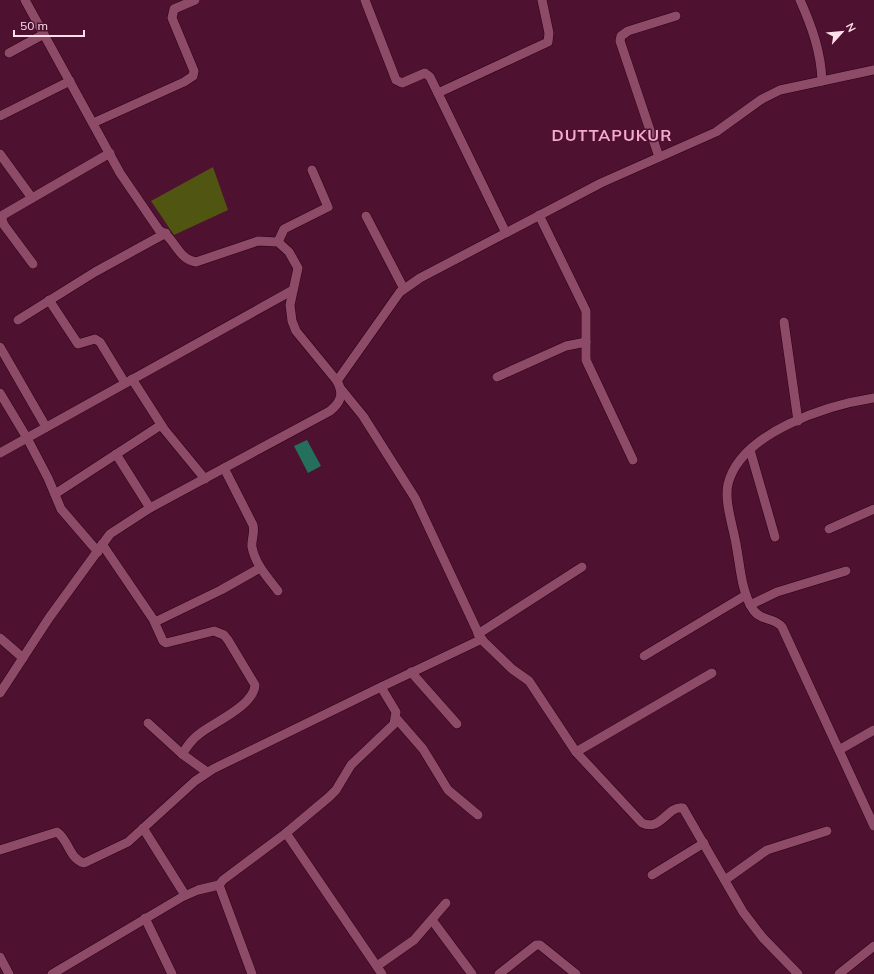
<svg xmlns="http://www.w3.org/2000/svg" width="874" height="974" font-family="Mulish,sans-serif">
  <rect width="100%" height="100%" fill="#4e1130"/>
  <!-- green -->
  <path fill="#505511" d="M213 167 228 210 174 235 151 201Z"/>
  <!-- building -->
  <path fill="#256f5d" d="M307 440 321 466 308 473 294 446Z"/>
  <g fill="none" stroke-linecap="round" stroke-linejoin="round">
    <defs>
      <g id="minor">
        <path d="M25 0 120 173 159 230C175 237 177 259 196 262L258 241 278 242 289 252 298 268 290 305 292 321 296 331 337 381"/>
        <path d="M365 0 396 80 402 83 425 73 430 77 506 233"/>
        <path d="M800 0C812 27 821 52 822 81"/>
        <path d="M9 53 44 34"/>
        <path d="M438 93 548 42 549 33 542 0"/>
        <path d="M0 116 70 81"/>
        <path d="M93 123 184 82 193 76 194 71 172 18 174 9 195 0"/>
        <path d="M0 154 32 198"/>
        <path d="M659 157 620 41 621 36 628 31 676 16"/>
        <path d="M539 215 586 311V360L633 460"/>
        <path d="M366 216 404 289"/>
        <path d="M278 242 284 229 328 207 312 170"/>
        <path d="M33 264 4 225 2 220 3 215 110 153"/>
        <path d="M49 300 78 344 95 339 100 342 125 383"/>
        <path d="M18 320 95 272 166 233"/>
        <path d="M784 322 798 421"/>
        <path d="M0 347 46 427"/>
        <path d="M497 377 566 346 586 342"/>
        <path d="M132 379 164 429 205 479"/>
        <path d="M341 389 363 416 415 498 481 639 512 669 529 681 576 752 642 823C661 832 668 805 683 808L743 912 763 938 798 974"/>
        <path d="M0 393 27 438 48 478 61 509 98 552"/>
        <path d="M874 398C828 405 741 432 728 484 724 501 733 526 736 544 740 564 741 590 752 608 760 622 775 617 782 627L874 826"/>
        <path d="M750 450 775 537"/>
        <path d="M0 453 293 290"/>
        <path d="M116 454 150 508"/>
        <path d="M224 468 253 525C255 534 251 540 252 547 255 564 268 578 278 591"/>
        <path d="M55 494 161 425"/>
        <path d="M829 529 874 509"/>
        <path d="M102 544 153 619 163 641 166 643 214 631 224 635 228 640 255 685C254 706 212 723 198 735 191 740 187 747 182 754"/>
        <path d="M750 605 777 592 846 571"/>
        <path d="M155 622 221 590 260 568"/>
        <path d="M478 634 582 567"/>
        <path d="M0 638 23 658"/>
        <path d="M644 656 746 595"/>
        <path d="M411 672 457 724"/>
        <path d="M0 693 49 618 110 534 150 508 330 411C341 402 344 394 337 381L400 292 420 278 601 183 716 132 762 99 780 90 874 70"/>
        <path d="M396 718 423 749 448 790 478 815"/>
        <path d="M148 723 182 754 207 772"/>
        <path d="M839 750 874 730"/>
        <path d="M576 752 712 673"/>
        <path d="M143 828 185 895"/>
        <path d="M286 833 382 974"/>
        <path d="M0 850 57 832C69 840 69 859 84 863L128 842 195 781 213 769 381 687"/>
        <path d="M652 875 704 843"/>
        <path d="M725 880 767 850 827 831"/>
        <path d="M145 918 172 974"/>
        <path d="M432 920 472 974"/>
        <path d="M0 957 9 974"/>
        <path d="M377 966 414 940 446 903"/>
        <path d="M52 974 182 897 198 890 219 885"/>
        <path d="M252 974 219 885 223 880 286 833 329 797 336 790 351 765 394 724 396 712 381 687 482 639"/>
        <path d="M499 974 536 945H540L576 974"/>
        <path d="M839 974 874 946"/>
      </g>
    </defs>
    <!-- minor casing -->
    <use href="#minor" stroke="#2c0118" stroke-width="10"/>
    <!-- minor -->
    <use href="#minor" stroke="#8d4b68" stroke-width="9"/>
  </g>
  <g text-anchor="middle" stroke-width="3" stroke-linejoin="round" paint-order="stroke">
    <!-- district labels -->
    <g font-size="16" font-weight="bold" letter-spacing="1" fill="#f6aac9" stroke="#4e1130">
      <text x="612" y="141">DUTTAPUKUR</text>
    </g>
  </g>
  <!-- north arrow -->
  <g transform="translate(842 32) rotate(63)" stroke="#4e1130" stroke-width="3" paint-order="stroke">
  <path d="M0-3L7 15L0 10L-7 15Z" fill="#fedee9"/>
  <text y="-6" font-size="11" font-weight="bold" text-anchor="middle" fill="#fedee9">N</text>
  </g>
  <!-- scale -->
  <path d="M14 30v6h70v-6" fill="none" stroke="#fedee9" stroke-width="2"/>
  <text x="20" y="30" font-size="12" fill="#fedee9" stroke="#4e1130" stroke-width="3" paint-order="stroke">50 m</text>
</svg>
